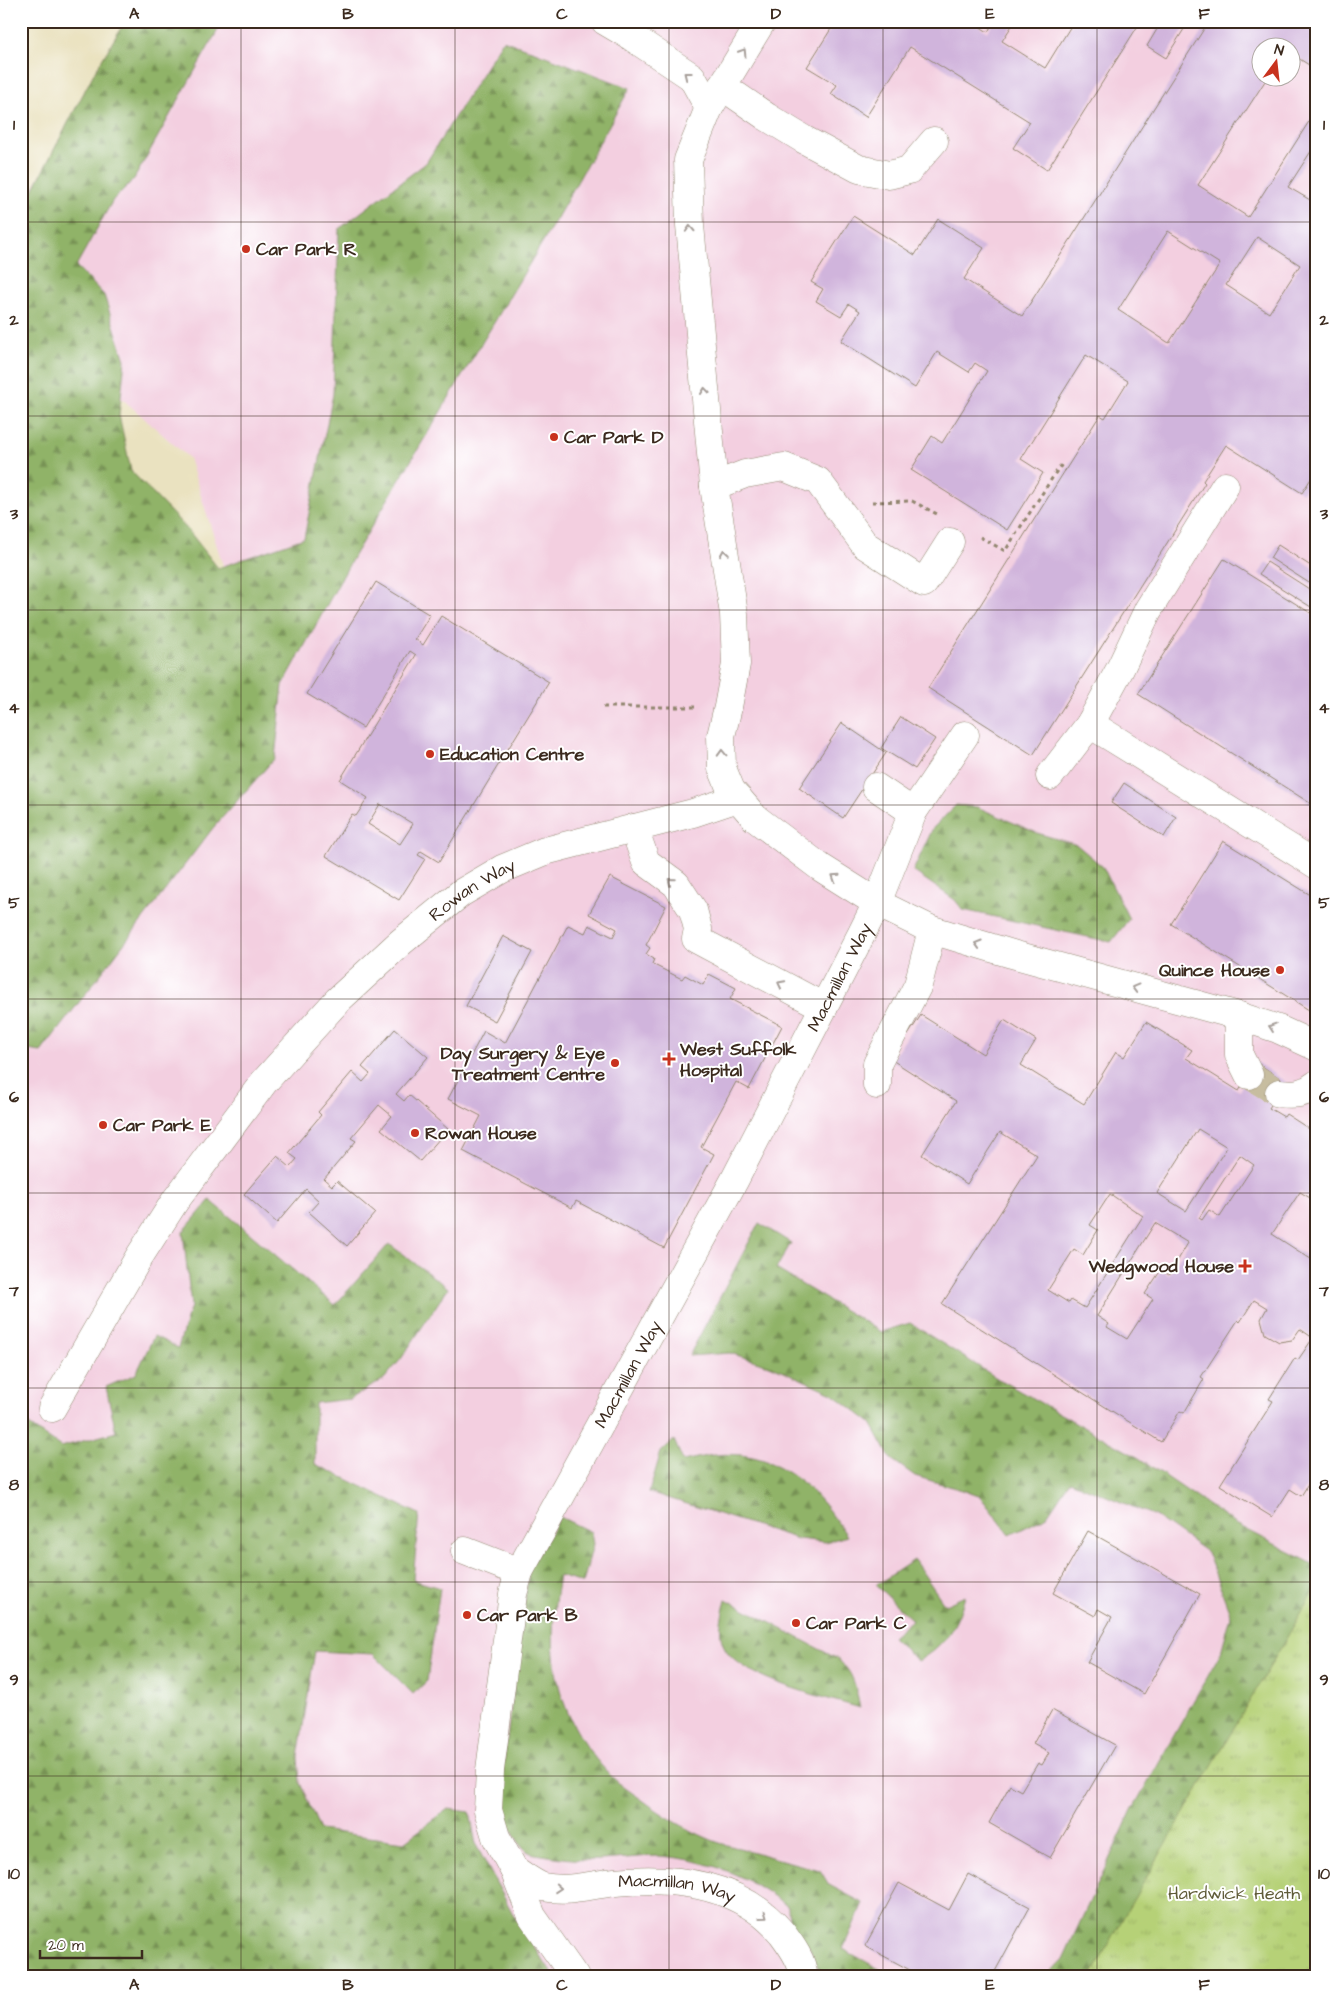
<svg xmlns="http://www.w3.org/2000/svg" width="1338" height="1998" font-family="'Architects Daughter',sans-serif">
  <defs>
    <pattern id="forest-firs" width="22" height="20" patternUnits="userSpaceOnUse" patternTransform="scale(1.25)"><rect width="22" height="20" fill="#90b368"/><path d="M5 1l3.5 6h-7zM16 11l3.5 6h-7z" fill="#779255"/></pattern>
    <pattern id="park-tufts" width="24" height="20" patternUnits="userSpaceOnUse" patternTransform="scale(1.25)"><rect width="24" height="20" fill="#b6d177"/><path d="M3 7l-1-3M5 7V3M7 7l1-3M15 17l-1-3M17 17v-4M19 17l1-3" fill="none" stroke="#9db466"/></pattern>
  </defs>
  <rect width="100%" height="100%" fill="#fff"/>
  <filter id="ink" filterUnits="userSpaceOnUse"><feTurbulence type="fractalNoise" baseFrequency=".02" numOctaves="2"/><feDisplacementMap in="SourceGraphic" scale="10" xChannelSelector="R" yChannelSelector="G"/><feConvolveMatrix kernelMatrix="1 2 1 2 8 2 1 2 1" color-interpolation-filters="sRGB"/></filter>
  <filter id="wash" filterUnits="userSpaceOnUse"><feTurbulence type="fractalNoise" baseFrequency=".0096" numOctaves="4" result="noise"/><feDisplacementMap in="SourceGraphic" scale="20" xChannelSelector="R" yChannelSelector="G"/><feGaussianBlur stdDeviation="1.12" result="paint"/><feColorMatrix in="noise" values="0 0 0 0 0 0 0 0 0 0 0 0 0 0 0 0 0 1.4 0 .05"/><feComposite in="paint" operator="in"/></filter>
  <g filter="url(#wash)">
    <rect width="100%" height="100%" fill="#eae2c0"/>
    <!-- built -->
    <path fill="#f3cfe0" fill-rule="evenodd" d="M130 21H1317V1586L1091 1977H489L295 1845 21 1489V628L240 619 189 458 21 309V208ZM1260 48H1290V78H1260Z"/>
    <!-- forest -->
    <g fill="url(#forest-firs)" stroke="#666e43">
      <path d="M125 21H223L134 179 113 200 76 266 104 295 125 360 119 415 131 471 188 530 218 568 304 538 333 394 339 229 426 163 503 40 630 88 557 218 355 554 283 685 275 758 213 828 41 1052 21 1049V213L93 75Z"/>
      <path d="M956 805 977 807 1037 833 1077 845 1103 867 1129 919 1111 942 963 910 955 900 913 871 933 828Z"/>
      <path d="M210 1200 335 1305 389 1244 448 1288 401 1359 384 1379 350 1399 315 1403V1464L419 1514 413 1580 440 1588 427 1681 413 1694 373 1654 315 1651 298 1757 300 1783 320 1830 404 1842 448 1809 470 1812 476 1845 513 1914 554 1977H21V1421L29 1425 61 1447 116 1432 106 1387 136 1374 154 1336 178 1348 191 1306 183 1232Z"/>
      <path d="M759 1223 791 1243 776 1269 881 1332 910 1323 1000 1380 1139 1458 1234 1523 1317 1566V1736L1153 1977H1046L1063 1959 1132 1810 1221 1652 1231 1616 1207 1552 1155 1516 1070 1481 1046 1517 1010 1535 979 1495 915 1476 891 1459 871 1423 832 1393 772 1366 730 1353 689 1356Z"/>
      <path d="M674 1440 683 1461C693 1459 704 1456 714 1455 778 1449 814 1486 847 1536L826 1542 798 1539 649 1492 661 1452Z"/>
      <path d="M560 1517 591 1532 593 1544 583 1583 559 1576C545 1654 554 1717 611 1776 620 1785 631 1792 641 1799 664 1816 687 1830 714 1841 724 1845 736 1847 747 1850 771 1857 795 1864 820 1870L829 1885 863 1903 843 1949 894 1977H822L810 1949 789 1924 788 1907C751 1877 708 1859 659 1856 640 1856 621 1859 602 1860 582 1861 561 1858 542 1855 537 1854 531 1854 527 1851 509 1836 505 1807 501 1785L529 1569Z"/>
      <path d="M914 1560 945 1605 965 1596C957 1626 945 1645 918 1661L892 1637 912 1620 876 1585Z"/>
      <path d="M726 1599 836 1658C855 1673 855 1686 860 1708 826 1697 736 1679 723 1644 717 1630 723 1613 726 1599Z"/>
    </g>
    <!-- park -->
    <path fill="url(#park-tufts)" stroke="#787e4a" d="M1317 1586V1977H1091L1128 1909Z"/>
    <g id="blocks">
      <!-- building -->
      <g fill="#d0b4dc" fill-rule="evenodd">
        <path d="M836 21H971L988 32 994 21H1015L1002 41 1045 68 1074 21H1141L1047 170 1013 148 1030 122 910 47 866 117 831 94 837 85 807 67Z"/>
        <path d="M1162 21H1189L1166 58 1147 46Z"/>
        <path d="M1209 21H1317V70L1290 53V48H1260V78H1267L1198 185 1248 217 1317 109V142L1288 187 1317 204V480L1312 477 1302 493 1226 445 1203 481 1205 483 1033 755 928 688 1100 415 1105 418 1128 381 1086 355 1021 459 1043 473 1007 530 911 470 932 436 942 443 987 371 975 363 969 372 937 352 915 388 841 341 860 311 849 304 841 316 816 301 823 289 811 282 853 216 915 255 938 219 984 248 964 279 1022 316ZM1168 231 1220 264 1169 343 1118 310ZM1257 237 1300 265 1269 313 1226 285Z"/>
        <path d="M1278 545 1317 570V588L1270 558Z"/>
        <path d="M1224 559 1317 617V799L1313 805 1138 694Z"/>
        <path d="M1267 562 1317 594V598L1311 607 1259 574Z"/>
        <path d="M376 582 430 615 415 639 423 645 441 616 549 682 439 862 421 851 418 855 425 859 399 900 326 856 352 814 356 816 368 798 340 780 416 655 410 651 363 728 307 694ZM380 804 413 824 400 844 368 824Z"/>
        <path d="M901 717 935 739 915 769 881 748Z"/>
        <path d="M842 723 886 753 843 818 799 788Z"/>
        <path d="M1124 783 1176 817 1164 837 1111 803Z"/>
        <path d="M1223 841 1317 899V1015L1171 924Z"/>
        <path d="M610 877 666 906 646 945 650 948 646 954 654 959 652 964 682 979 685 975 703 985 709 974 736 988 730 999 782 1026 749 1089 736 1082 701 1147 714 1154 664 1248 576 1201 572 1208 463 1151 481 1116 448 1099 484 1031 505 1043 568 925 585 933 589 925 613 937 617 929 589 914Z"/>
        <path d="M503 936 532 952 495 1021 466 1006Z"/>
        <path d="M921 1015 983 1054 1004 1020 1036 1040 1021 1065 1084 1104 1116 1052 1124 1057 1146 1022 1192 1050 1186 1058 1239 1091 1256 1062 1286 1082 1269 1108 1284 1117 1286 1114 1317 1134V1202L1300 1192 1272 1234 1317 1263V1470L1301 1496 1290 1489 1272 1517 1220 1485 1273 1401 1269 1399 1295 1358 1298 1360 1313 1338 1300 1329 1292 1340 1279 1342 1265 1334 1261 1319 1267 1308 1254 1300 1240 1322 1238 1320 1201 1377 1204 1379 1184 1413 1180 1411 1161 1442 942 1304 1037 1155 1000 1132 967 1184 922 1155 956 1101 892 1060ZM1198 1129 1227 1147 1186 1211 1157 1193ZM1240 1155 1254 1165 1220 1217 1209 1210 1202 1220 1199 1218ZM1110 1194 1143 1216 1085 1308 1071 1300 1069 1303 1048 1290 1074 1249 1083 1255 1098 1230 1090 1225ZM1155 1223 1188 1243 1169 1275 1161 1270 1145 1294 1153 1299 1127 1339 1107 1327 1109 1324 1097 1316Z"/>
        <path d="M395 1029 428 1057 396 1094 404 1101 409 1095 448 1129 420 1161 381 1129 392 1116 379 1105 351 1138 356 1141 324 1179 332 1186 337 1181 375 1213 347 1246 309 1212 319 1201 306 1189 277 1223 244 1194 277 1156 290 1167 297 1159 289 1153 321 1115 318 1112 352 1072 363 1082 370 1074 362 1067Z"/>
        <path d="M1088 1531 1200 1594 1144 1694 1087 1662 1112 1617 1098 1609 1095 1616 1053 1593Z"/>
        <path d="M1052 1710 1115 1745 1050 1858 989 1823 1010 1785 1021 1791 1038 1763 1042 1765 1049 1753 1033 1744Z"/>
        <path d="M968 1874 1030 1907 992 1977H923L865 1946 899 1883 949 1910Z"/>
      </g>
    </g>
  </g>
  <g filter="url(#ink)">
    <use href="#blocks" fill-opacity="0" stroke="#92866f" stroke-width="1"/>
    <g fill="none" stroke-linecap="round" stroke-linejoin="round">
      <!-- minor-tunnel -->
      <path stroke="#c7bda0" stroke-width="28" stroke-dasharray="28 14" stroke-linecap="butt" d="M1249 1075 1279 1093"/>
      <defs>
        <g id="minor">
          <path d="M605 21 632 37 692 77 709 108"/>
          <path d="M762 21 709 108 688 160 690 225 714 486 734 614 736 664 728 707 721 736 722 768 731 790 755 818 820 867 877 903 932 930 1012 954 1239 1016 1278 1029 1317 1047"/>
          <path d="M722 86 767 117 803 139 859 169 889 175 909 170 934 141"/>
          <path d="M714 486 745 474 784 467 818 481 865 545 924 583 950 542"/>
          <path d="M1090 724 1317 865"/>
          <path d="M1050 776 1090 724 1120 669 1148 610 1225 486"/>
          <path d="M876 787 913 812"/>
          <path d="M634 828 646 862 676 884 693 910 698 929 696 939 824 1007"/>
          <path d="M1239 1016V1055L1249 1075"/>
          <path d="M877 1085V1064L918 985 932 930"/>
          <path d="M1279 1093C1294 1095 1305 1094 1317 1084"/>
          <path id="s1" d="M52 1408 139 1257 175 1201 264 1082 338 1000 401 942 461 893 502 869 545 851 693 813 738 798"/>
          <path d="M465 1551 519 1572"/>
          <path id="s2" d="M514 1870C523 1875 534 1884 543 1887 568 1892 591 1885 615 1882 675 1876 741 1884 782 1933 791 1945 804 1962 803 1977"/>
          <path id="s3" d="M575 1977 532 1916 514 1870 496 1837 488 1810 490 1770 513 1594 519 1572 734 1181 861 935 877 903 913 812 965 735"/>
        </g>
      </defs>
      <!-- minor casing -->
      <use href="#minor" stroke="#92866f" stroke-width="29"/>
      <!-- path -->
      <g stroke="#92866f" stroke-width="3" stroke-dasharray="4 4" stroke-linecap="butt">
        <path d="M872 502 912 501 937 514"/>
        <path d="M980 537 1005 551 1060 466 1066 470"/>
        <path d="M603 707H695"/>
      </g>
      <!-- minor -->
      <use href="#minor" stroke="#fff" stroke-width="28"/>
    </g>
    <!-- one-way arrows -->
    <defs><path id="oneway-chevron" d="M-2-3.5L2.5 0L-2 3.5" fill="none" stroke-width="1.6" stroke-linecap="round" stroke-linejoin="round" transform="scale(1.25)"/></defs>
    <g stroke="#a79f9a">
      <use href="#oneway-chevron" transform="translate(743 52) rotate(-58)"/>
      <use href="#oneway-chevron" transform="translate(687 75) rotate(-142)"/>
      <use href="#oneway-chevron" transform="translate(690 229) rotate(-93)"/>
      <use href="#oneway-chevron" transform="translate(705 391) rotate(-96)"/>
      <use href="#oneway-chevron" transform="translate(724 553) rotate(-99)"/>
      <use href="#oneway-chevron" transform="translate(722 753) rotate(-92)"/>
      <use href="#oneway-chevron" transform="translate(835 877) rotate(-147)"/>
      <use href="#oneway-chevron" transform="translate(671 881) rotate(-140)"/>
      <use href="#oneway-chevron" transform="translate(978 944) rotate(-163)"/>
      <use href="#oneway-chevron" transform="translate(781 984) rotate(-153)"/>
      <use href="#oneway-chevron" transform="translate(1135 988) rotate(-165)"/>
      <use href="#oneway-chevron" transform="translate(1272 1027) rotate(-161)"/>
      <use href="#oneway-chevron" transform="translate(558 1888) rotate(4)"/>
      <use href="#oneway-chevron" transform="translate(764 1916) rotate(36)"/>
    </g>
  </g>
  <!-- grid -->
  <path fill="none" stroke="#3b2a1e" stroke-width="1" stroke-opacity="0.55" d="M241 21V1977M455 21V1977M669 21V1977M883 21V1977M1097 21V1977M21 222H1317M21 416H1317M21 610H1317M21 805H1317M21 999H1317M21 1193H1317M21 1388H1317M21 1582H1317M21 1776H1317"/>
  <!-- markers -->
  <g fill="#c8321e" stroke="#fff" stroke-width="2">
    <circle cx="246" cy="249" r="5"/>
    <circle cx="554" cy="437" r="5"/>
    <circle cx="430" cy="754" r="5"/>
    <circle cx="1280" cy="970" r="5"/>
    <path d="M666.5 1051.5h5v5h5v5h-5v5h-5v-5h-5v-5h5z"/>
    <circle cx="615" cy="1063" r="5"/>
    <circle cx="103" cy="1125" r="5"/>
    <circle cx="415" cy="1133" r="5"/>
    <path d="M1242.5 1258.5h5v5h5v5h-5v5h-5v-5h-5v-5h5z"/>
    <circle cx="467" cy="1615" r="5"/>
    <circle cx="796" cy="1623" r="5"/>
  </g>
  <g text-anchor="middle" stroke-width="4" stroke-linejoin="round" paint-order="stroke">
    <!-- poi labels -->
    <g font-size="18" font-weight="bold" fill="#3b2a1e" stroke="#fff" text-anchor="start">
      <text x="256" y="255">Car Park R</text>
      <text x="564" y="443">Car Park D</text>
      <text x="440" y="760">Education Centre</text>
      <text x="1270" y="976" text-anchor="end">Quince House</text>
      <text x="680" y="1055">West Suffolk<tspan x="680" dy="21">Hospital</tspan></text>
      <text x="605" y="1059" text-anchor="end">Day Surgery &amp; Eye<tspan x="605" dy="21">Treatment Centre</tspan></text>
      <text x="113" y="1131">Car Park E</text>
      <text x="425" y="1139">Rowan House</text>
      <text x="1234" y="1272" text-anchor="end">Wedgwood House</text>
      <text x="477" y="1621">Car Park B</text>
      <text x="806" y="1629">Car Park C</text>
    </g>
    <!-- street labels -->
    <g font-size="18" fill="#3b2a1e" stroke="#fff">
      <text dy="6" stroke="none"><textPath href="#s1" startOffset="674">Rowan Way</textPath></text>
      <text dy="6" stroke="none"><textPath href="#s3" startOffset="1106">Macmillan Way</textPath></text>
      <text dy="6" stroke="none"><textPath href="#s3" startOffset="656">Macmillan Way</textPath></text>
      <text dy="6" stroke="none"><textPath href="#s2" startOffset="169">Macmillan Way</textPath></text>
    </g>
    <!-- park labels -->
    <g font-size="18" fill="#605c39" stroke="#fff">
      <text x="1234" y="1899">Hardwick Heath</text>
    </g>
  </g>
  <!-- margin -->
  <rect width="1338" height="1998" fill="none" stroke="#fff" stroke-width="55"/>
  <!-- north arrow -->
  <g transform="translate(1276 62) rotate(15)"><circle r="24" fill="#ffffff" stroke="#b1aaa5"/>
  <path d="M0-4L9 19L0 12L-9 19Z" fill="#c8321e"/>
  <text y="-8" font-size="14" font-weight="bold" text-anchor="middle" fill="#3b2a1e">N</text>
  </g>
  <!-- scale -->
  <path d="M40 1950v8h102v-8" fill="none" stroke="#3b2a1e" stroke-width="2.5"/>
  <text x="48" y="1950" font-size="15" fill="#3b2a1e" stroke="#ffffff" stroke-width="4" paint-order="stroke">20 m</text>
  <rect x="28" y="28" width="1282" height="1942" fill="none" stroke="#3b2a1e" stroke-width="2"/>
  <g font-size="16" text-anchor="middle" font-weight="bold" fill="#3b2a1e">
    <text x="134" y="19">A</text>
    <text x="348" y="19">B</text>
    <text x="562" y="19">C</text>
    <text x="776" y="19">D</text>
    <text x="990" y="19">E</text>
    <text x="1204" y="19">F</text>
    <text x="14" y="130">1</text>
    <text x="1324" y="130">1</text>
    <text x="14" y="325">2</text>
    <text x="1324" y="325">2</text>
    <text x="14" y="519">3</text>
    <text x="1324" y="519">3</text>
    <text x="14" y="713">4</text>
    <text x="1324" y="713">4</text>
    <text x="14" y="908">5</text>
    <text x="1324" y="908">5</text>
    <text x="14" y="1102">6</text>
    <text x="1324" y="1102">6</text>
    <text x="14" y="1296">7</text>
    <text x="1324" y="1296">7</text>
    <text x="14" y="1490">8</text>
    <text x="1324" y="1490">8</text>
    <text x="14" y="1685">9</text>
    <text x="1324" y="1685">9</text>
    <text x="14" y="1879">10</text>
    <text x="1324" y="1879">10</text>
    <text x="134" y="1990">A</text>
    <text x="348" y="1990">B</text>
    <text x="562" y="1990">C</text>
    <text x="776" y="1990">D</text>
    <text x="990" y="1990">E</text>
    <text x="1204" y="1990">F</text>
  </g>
</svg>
